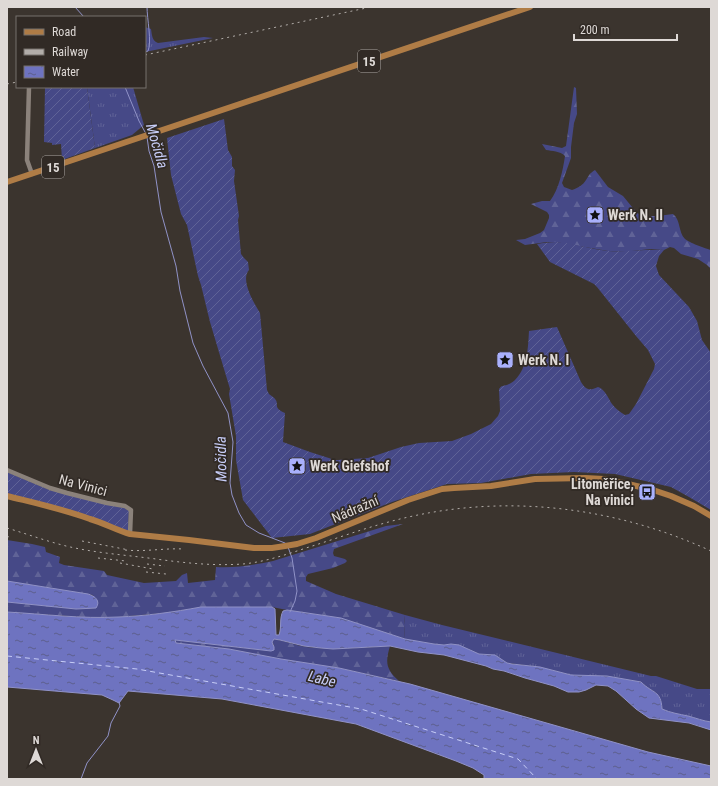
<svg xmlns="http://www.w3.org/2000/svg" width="718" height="786" font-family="'Roboto Condensed',sans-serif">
  <defs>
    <pattern id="grass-tufts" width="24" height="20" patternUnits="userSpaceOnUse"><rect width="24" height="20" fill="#464987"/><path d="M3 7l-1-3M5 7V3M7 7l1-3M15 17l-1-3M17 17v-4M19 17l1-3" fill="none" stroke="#606397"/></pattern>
    <pattern id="forest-firs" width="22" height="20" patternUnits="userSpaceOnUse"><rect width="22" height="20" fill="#464987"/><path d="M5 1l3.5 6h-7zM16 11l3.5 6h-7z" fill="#606397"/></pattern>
    <pattern id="garden-furrows" width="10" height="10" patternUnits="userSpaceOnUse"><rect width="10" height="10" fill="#464987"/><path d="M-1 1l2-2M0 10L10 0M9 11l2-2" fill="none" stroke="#606397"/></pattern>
    <pattern id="water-ripples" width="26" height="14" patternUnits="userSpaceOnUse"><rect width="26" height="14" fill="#6e73c0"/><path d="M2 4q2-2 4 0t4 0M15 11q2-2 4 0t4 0" fill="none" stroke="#5d5f8d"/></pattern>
  </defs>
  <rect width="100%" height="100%" fill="#3b342e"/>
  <!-- grass -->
  <g fill="url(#grass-tufts)">
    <path d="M145 27 151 29C152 35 152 41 158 43L204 37 213 38 145 52Z"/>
    <path d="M87 87H133L144 125 132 135 95 148Z"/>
    <path d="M405 615 442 625 651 676H656L697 689H710L711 683V722C703 721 696 718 688 716 679 714 671 713 662 709 661 690 652 693 641 682L607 676 571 675 540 667 507 663 495 655 479 654 459 645 451 644 444 645 434 644 405 639 404 625Z"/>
  </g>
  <!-- forest -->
  <g fill="url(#forest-firs)">
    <path d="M574 87 576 88 577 114 574 123 571 147V158L562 183 564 187 572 190C578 188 583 185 586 180 590 174 589 174 595 170L608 187 623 196 637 213 644 216H658L673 214C681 220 678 232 685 239 688 242 706 249 711 250V269L707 265 698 259 681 254 674 248 670 247 664 250 651 249 632 251H608L556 242H547L525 245 516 240 525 239 540 233 544 230 549 218V215L547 212 531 204 542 201H550C559 189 563 170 565 156 560 151 552 151 546 150L542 144 562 148 566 146Z"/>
    <path d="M403 524 334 549 333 553 334 556 345 559 347 561 345 563 333 568 308 574 306 577V581L336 594 405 615 404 625 405 639 341 618 287 610 272 607H201L164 613 118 617H84L7 612V602L76 609 96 608 93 595 7 581V540L32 544 45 547 46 552 60 557 59 563 64 565 104 571 107 575 144 583 176 581 182 575 187 573 188 583 215 580 216 567C236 568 254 565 273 561L386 526Z"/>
    <path d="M273 639C285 641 295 645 306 647 334 650 362 648 390 646 385 663 386 669 399 681L339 668 281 659 229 649 176 643 175 640 271 651 274 645 272 642Z"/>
  </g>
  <!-- garden -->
  <g fill="url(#garden-furrows)">
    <path d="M45 87H87L95 148 62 160 61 144 52 145V143L44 142Z"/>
    <path d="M224 119 228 150 232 157V166L235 170 234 181 239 216 238 220 241 254 244 258 248 262 249 270C240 280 254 303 260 313L267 390 269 394C270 395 275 398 275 399 280 405 272 407 285 413L283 442 310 452 335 460H338L368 458 401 447 419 443 452 441 471 434 491 424 498 416 500 411 499 389C502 385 503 386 507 385 510 384 514 381 515 380 528 367 528 347 529 331L557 327 581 382C586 390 589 391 598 387 605 389 608 398 612 404 616 409 620 412 625 415L629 414 636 404 654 369 655 364 648 350 636 336 597 287 594 284 550 262 537 244C543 243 549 242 556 242 573 243 590 249 608 251 627 252 645 249 664 250L659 256 656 266 659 275 689 307 697 321 702 340 711 353V510L689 497 671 487 615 474 574 472 531 474 481 483 447 484 392 502 310 534 272 538 243 500 236 460V436L229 394 230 389 224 369 210 322 201 285 198 276 187 225 181 214 171 175 167 138Z"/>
    <path d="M7 472 50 490 125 508 129 511 128 532 7 494Z"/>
  </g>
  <!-- water -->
  <g fill="url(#water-ripples)" stroke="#9092c7">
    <path d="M7 581 88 594C95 596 101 601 96 608L76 609 7 602Z"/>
    <path d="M201 607H272L275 609 276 635H279C282 627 279 619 283 611L287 610 341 618 405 639 434 644 444 645 451 644 459 645 479 654 495 655 507 663 512 664 540 667 571 675 607 676 641 682C653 694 661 690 662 709 671 713 679 714 688 716 696 718 703 721 711 722V730L689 723 649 718 636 709 616 691 608 686 596 685 586 690 579 692H568L554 686 525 678 504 671 493 669 486 666 444 655 418 652 390 646 333 649 321 648 304 646 280 640 274 639 272 642 274 647V650L271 651 175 640 176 643 229 649 281 659 339 668 410 684 648 752 711 766V779H484V775L473 768 456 761 356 724 222 699 128 691 119 703 113 700 102 695 7 687V612C44 614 81 619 118 617 146 616 174 612 201 607Z"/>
  </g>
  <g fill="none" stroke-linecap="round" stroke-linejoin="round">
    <!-- stream -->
    <g stroke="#9092c7" stroke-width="1">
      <path d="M75 7 84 17"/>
      <path d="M145 52 148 51C152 42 147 19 147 7"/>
      <path d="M125 87 139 121 145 132"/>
      <path d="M147 137 149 151 154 166 161 212 176 266 180 291 193 343 203 366 228 413 233 442 230 483 232 495 239 513 246 525 259 533 285 543"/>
      <path d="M288 547 292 558 297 591 295 601 290 612"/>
      <path d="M81 779 87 763 108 736 111 723 120 706 119 702"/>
    </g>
    <!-- ferry -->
    <path stroke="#c7cdf7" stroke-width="1" stroke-dasharray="5 4" stroke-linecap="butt" d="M7 656 137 669 361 709 518 759 537 779"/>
    <!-- minor -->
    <g stroke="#8b827b" stroke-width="4.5">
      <path d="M29 87 27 160 32 174"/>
      <path d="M7 470 50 488 67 493 107 503 125 506 131 510 130 534"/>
    </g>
    <!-- major -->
    <g stroke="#af7c46" stroke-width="6">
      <path d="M7 182 530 7"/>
      <path d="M7 496C35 503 63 509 90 519 104 523 116 530 130 534L189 540 254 548H272L285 546 297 544 316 538 408 500 442 489 454 488 491 486 535 479 585 478 604 479 628 484 653 490 671 496 694 506 711 516"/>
    </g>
    <!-- rail -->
    <g stroke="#b2ada9" stroke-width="1" stroke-dasharray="2 4" stroke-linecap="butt">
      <path d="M145 55 371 7"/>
      <path d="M7 84 17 82"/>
      <path d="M7 528C27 534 46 541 66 546 95 553 126 555 156 559 185 563 213 566 243 564 264 562 285 555 306 548 332 540 359 530 385 523 494 492 609 504 711 551"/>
      <path d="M7 536 9 537"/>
      <path d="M82 541 129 550"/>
      <path d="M125 550C145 552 164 548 183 549"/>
      <path d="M98 558 126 561"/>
      <path d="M120 563 153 569"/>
      <path d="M147 564 165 566"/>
      <path d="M146 572 166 574"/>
    </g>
  </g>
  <!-- icons -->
  <defs>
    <symbol id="sight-square" viewBox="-11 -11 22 22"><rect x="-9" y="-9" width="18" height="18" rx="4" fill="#a9b0fc" stroke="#312a25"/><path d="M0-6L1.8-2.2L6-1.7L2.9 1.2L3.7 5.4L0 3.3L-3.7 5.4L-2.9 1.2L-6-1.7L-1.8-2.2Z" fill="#111"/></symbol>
    <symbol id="bus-square" viewBox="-11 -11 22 22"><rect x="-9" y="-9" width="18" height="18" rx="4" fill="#a9b0fc" stroke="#312a25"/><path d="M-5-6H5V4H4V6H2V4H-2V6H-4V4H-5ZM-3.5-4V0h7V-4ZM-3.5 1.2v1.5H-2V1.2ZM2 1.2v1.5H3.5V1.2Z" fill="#111"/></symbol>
  </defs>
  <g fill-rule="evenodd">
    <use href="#sight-square" x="585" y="205" width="20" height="20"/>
    <use href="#sight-square" x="495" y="350" width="20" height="20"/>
    <use href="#sight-square" x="287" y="456" width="20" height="20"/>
    <use href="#bus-square" x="637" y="482" width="20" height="20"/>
  </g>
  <g text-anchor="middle" stroke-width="3.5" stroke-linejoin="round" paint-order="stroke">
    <!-- shield labels -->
    <g fill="#312a25" stroke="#aaa4a1" stroke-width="1">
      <rect x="358" y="50" width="22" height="22" rx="3"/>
      <rect x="42" y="156" width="22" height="22" rx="3"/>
    </g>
    <g font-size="13" font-weight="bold" fill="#ded9d6">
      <text x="369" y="66">15</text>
      <text x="53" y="172">15</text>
    </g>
    <!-- poi labels -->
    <g font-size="14" font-weight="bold" fill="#ded9d6" stroke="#312a25" text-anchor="start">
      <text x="608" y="220">Werk N. II</text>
      <text x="518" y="365">Werk N. I</text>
      <text x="310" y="471">Werk Giefshof</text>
      <text x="634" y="489" text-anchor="end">Litoměřice,<tspan x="634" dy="16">Na vinici</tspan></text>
    </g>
    <!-- street labels -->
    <g font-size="14" fill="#ded9d6" stroke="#312a25">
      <text transform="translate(83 485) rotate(15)" y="5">Na Vinici</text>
      <text transform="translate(355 509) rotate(-23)" y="5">Nádražní</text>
    </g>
    <!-- water labels -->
    <g font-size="15" font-style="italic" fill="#c7cdf7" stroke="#312a25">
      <text transform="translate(157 146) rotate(74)" y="5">Močidla</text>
      <text transform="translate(221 459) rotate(-91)" y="5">Močidla</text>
      <text transform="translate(322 679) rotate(14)" y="5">Labe</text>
    </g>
  </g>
  <!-- border -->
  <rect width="718" height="786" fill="none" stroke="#ded9d6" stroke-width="16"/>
  <!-- legend -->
  <rect x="16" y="16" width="130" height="72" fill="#312a25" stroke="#76706c"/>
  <rect x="24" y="29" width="20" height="6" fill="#af7c46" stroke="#76706c"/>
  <text x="52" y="36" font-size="12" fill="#ded9d6">Road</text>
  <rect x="24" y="49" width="20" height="6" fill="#b2ada9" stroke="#76706c"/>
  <text x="52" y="56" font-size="12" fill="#ded9d6">Railway</text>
  <rect x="24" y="66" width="20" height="12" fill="url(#water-ripples)" stroke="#76706c"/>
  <text x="52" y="76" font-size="12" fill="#ded9d6">Water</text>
  <!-- north arrow -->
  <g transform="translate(36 750)" stroke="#312a25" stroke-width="3" paint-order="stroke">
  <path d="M0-3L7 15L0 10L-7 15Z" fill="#ded9d6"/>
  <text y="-6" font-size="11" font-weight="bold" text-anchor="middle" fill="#ded9d6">N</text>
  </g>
  <!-- scale -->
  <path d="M574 34v6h103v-6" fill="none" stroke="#ded9d6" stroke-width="2"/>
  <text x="580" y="34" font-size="12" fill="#ded9d6" stroke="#312a25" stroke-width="3" paint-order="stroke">200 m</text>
</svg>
